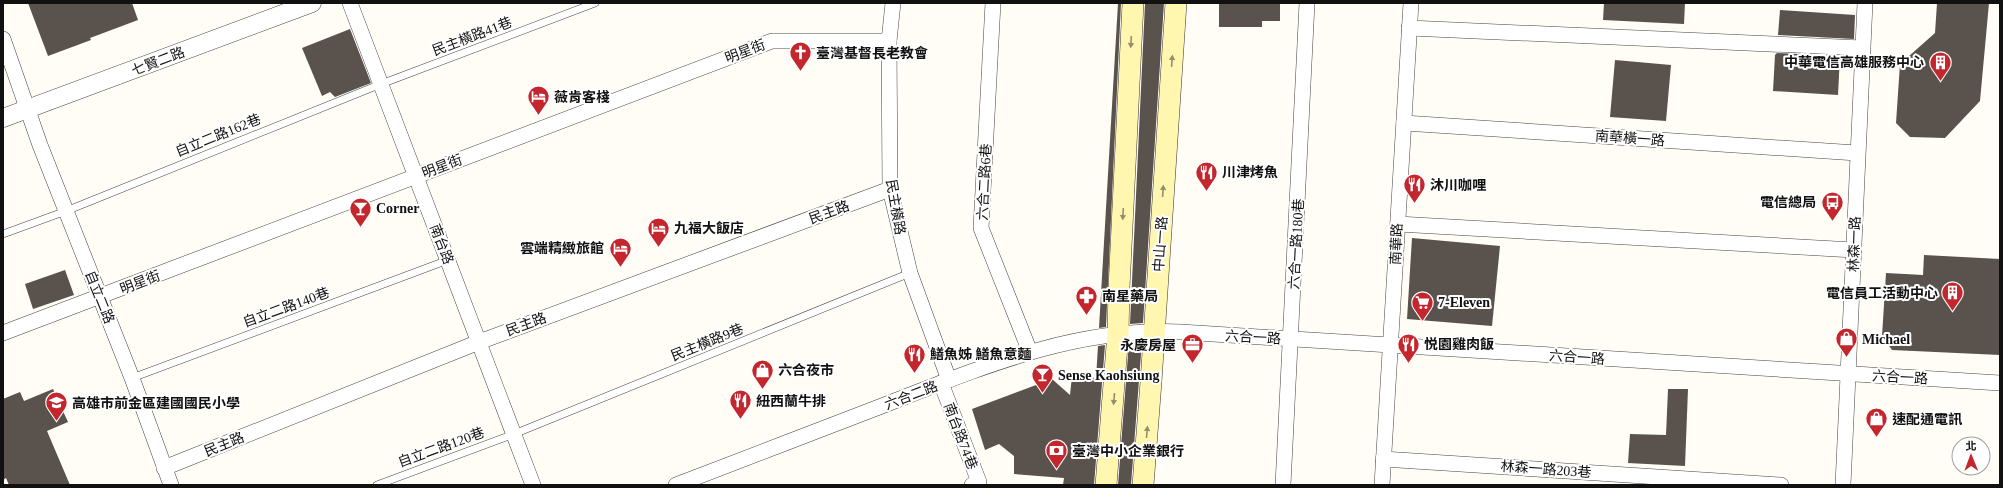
<svg xmlns="http://www.w3.org/2000/svg" width="2003" height="488" font-family="'Times New Roman','Noto Sans TC',serif">
  <rect width="100%" height="100%" fill="#fffdf5"/>
  <!-- building -->
  <g fill="#5a524d">
    <path d="M28 3H132L138 20 90 38 91 40 48 56Z"/>
    <path d="M1118 3H1121L1106 327 1099 328Z"/>
    <path d="M1145 3H1164L1143 323 1130 324Z"/>
    <path d="M1219 3H1280V21H1262V27H1219Z"/>
    <path d="M1604 3H1685L1684 24 1603 20Z"/>
    <path d="M1937 3H1989L1980 101 1945 138 1910 137 1896 123 1900 64 1935 33Z"/>
    <path d="M1780 10 1855 15 1854 39 1778 35Z"/>
    <path d="M350 29 371 83 335 97 330 92 322 96 302 48Z"/>
    <path d="M1777 53 1840 56 1838 95 1773 91 1775 55Z"/>
    <path d="M1615 60 1671 65 1666 121 1610 117Z"/>
    <path d="M1412 238 1500 246 1492 326 1407 319Z"/>
    <path d="M1924 255 2000 259V355L1892 350 1882 336 1886 273 1923 275Z"/>
    <path d="M65 270 74 295 33 309 25 284Z"/>
    <path d="M1142 341 1131 485H1118L1129 342Z"/>
    <path d="M1105 345 1094 485H1063L1064 478 1014 474V456L999 444 985 450 972 409 1052 379 1070 395 1072 376 1096 378 1098 346Z"/>
    <path d="M53 389 68 422 47 431 70 485H9L6 478 3 480V399L20 392 24 401Z"/>
    <path d="M1668 389H1688L1685 466 1628 463 1630 434 1666 435Z"/>
  </g>
  <g fill="none" stroke-linecap="round" stroke-linejoin="round">
    <defs>
      <g id="service">
        <path d="M3 234 66 211 381 84 595 3"/>
        <path d="M132 378 448 260"/>
        <path d="M377 485 514 434 910 273"/>
      </g>
      <g id="minor">
        <path d="M350 3 533 485"/>
        <path d="M893 3 889 41 890 189 910 273 949 380"/>
        <path d="M993 3 981 228 1030 352"/>
        <path d="M1409 28 1862 48"/>
        <path d="M3 39 40 145 132 378 171 485"/>
        <path d="M1404 123 1857 153"/>
        <path d="M1398 224 1854 250"/>
        <path d="M3 333 772 41H889"/>
        <path d="M941 383 979 482 972 485"/>
        <path d="M1383 459 1781 485"/>
        <path d="M164 468 479 342 890 189"/>
        <path d="M676 485C746 458 817 431 887 404 982 367 1077 327 1181 332L2000 383"/>
        <path d="M1283 485 1307 3"/>
        <path d="M1382 485 1411 3"/>
        <path d="M1843 485 1865 3"/>
      </g>
      <path id="tertiary" d="M3 118 312 3"/>
      <g id="secondary">
        <path d="M1106 485 1118 333 1119 288 1133 3"/>
        <path d="M1143 485 1151 382 1176 3"/>
      </g>
    </defs>
    <!-- service casing -->
    <use href="#service" stroke="#444" stroke-width="8"/>
    <!-- minor casing -->
    <use href="#minor" stroke="#444" stroke-width="16"/>
    <!-- tertiary casing -->
    <use href="#tertiary" stroke="#444" stroke-width="19"/>
    <!-- secondary casing -->
    <use href="#secondary" stroke="#333" stroke-width="22"/>
    <!-- service -->
    <use href="#service" stroke="#fff" stroke-width="7"/>
    <!-- minor -->
    <use href="#minor" stroke="#fff" stroke-width="15"/>
    <!-- tertiary -->
    <use href="#tertiary" stroke="#fff" stroke-width="18"/>
    <!-- secondary -->
    <use href="#secondary" stroke="#fff6b0" stroke-width="21"/>
  </g>
  <!-- one-way arrows -->
  <defs><path id="oneway-solid" d="M-6-.8H1V-3.2L6.5 0L1 3.2V.8H-6Z"/></defs>
  <g fill="#948f68">
    <use href="#oneway-solid" transform="translate(1131 42) rotate(93)"/>
    <use href="#oneway-solid" transform="translate(1172 61) rotate(-86)"/>
    <use href="#oneway-solid" transform="translate(1163 191) rotate(-86)"/>
    <use href="#oneway-solid" transform="translate(1123 214) rotate(93)"/>
    <use href="#oneway-solid" transform="translate(1114 399) rotate(95)"/>
    <use href="#oneway-solid" transform="translate(1147 432) rotate(-85)"/>
  </g>
  <!-- icons -->
  <defs>
    <symbol id="church-pin" viewBox="-11 -11 22 30"><path d="M0 17L-7.5 6A9.5 9.5 0 1 1 7.5 6Z" fill="#c4262e" stroke="#fff"/><path d="M-1.2-6h2.4v3.5h3.3v2.4h-3.3V6h-2.4V-.1h-3.3v-2.4h3.3Z" fill="#fff"/></symbol>
    <symbol id="building-pin" viewBox="-11 -11 22 30"><path d="M0 17L-7.5 6A9.5 9.5 0 1 1 7.5 6Z" fill="#c4262e" stroke="#fff"/><path d="M-4-6H4V6H1V3H-1V6H-4ZM-2.5-4.3h1.7v1.8h-1.7ZM.8-4.3h1.7v1.8H.8ZM-2.5-1h1.7V.8h-1.7ZM.8-1h1.7V.8H.8Z" fill="#fff"/></symbol>
    <symbol id="hotel-pin" viewBox="-11 -11 22 30"><path d="M0 17L-7.5 6A9.5 9.5 0 1 1 7.5 6Z" fill="#c4262e" stroke="#fff"/><path d="M-6-4.5h1.5V1H6V5H4.5V3h-9V5H-6ZM-4 0a1.8 1.8 0 1 1 3.6 0ZM.5 0V-2.5h3Q6-2.5 6 0Z" fill="#fff"/></symbol>
    <symbol id="restaurant-pin" viewBox="-11 -11 22 30"><path d="M0 17L-7.5 6A9.5 9.5 0 1 1 7.5 6Z" fill="#c4262e" stroke="#fff"/><path d="M-5-6h1v4h1v-4h1v4h1v-4h1v5L-1.5 .5V6h-2V.5L-5-1ZM5-6V6H3V1.5H1.5Q1.5-4 5-6Z" fill="#fff"/></symbol>
    <symbol id="bus-pin" viewBox="-11 -11 22 30"><path d="M0 17L-7.5 6A9.5 9.5 0 1 1 7.5 6Z" fill="#c4262e" stroke="#fff"/><path d="M-5-6H5V4H4V6H2V4H-2V6H-4V4H-5ZM-3.5-4V0h7V-4ZM-3.5 1.2v1.5H-2V1.2ZM2 1.2v1.5H3.5V1.2Z" fill="#fff"/></symbol>
    <symbol id="bar-pin" viewBox="-11 -11 22 30"><path d="M0 17L-7.5 6A9.5 9.5 0 1 1 7.5 6Z" fill="#c4262e" stroke="#fff"/><path d="M-6-5H6L.8 .8V4.5H3.5V6h-7V4.5H-.8V.8Z" fill="#fff"/></symbol>
    <symbol id="pharmacy-pin" viewBox="-11 -11 22 30"><path d="M0 17L-7.5 6A9.5 9.5 0 1 1 7.5 6Z" fill="#c4262e" stroke="#fff"/><path d="M-2-6h4v4h4v4h-4v4h-4v-4h-4v-4h4Z" fill="#fff"/></symbol>
    <symbol id="supermarket-pin" viewBox="-11 -11 22 30"><path d="M0 17L-7.5 6A9.5 9.5 0 1 1 7.5 6Z" fill="#c4262e" stroke="#fff"/><path d="M-6-5.5h2.5l.6 2H6L4.5 2H-2.5L-4.4-4H-6ZM-1.5 3.2a1.3 1.3 0 1 0 .1 0ZM3 3.2a1.3 1.3 0 1 0 .1 0Z" fill="#fff"/></symbol>
    <symbol id="shop-pin" viewBox="-11 -11 22 30"><path d="M0 17L-7.5 6A9.5 9.5 0 1 1 7.5 6Z" fill="#c4262e" stroke="#fff"/><path d="M-5-2.5h2.3a2.7 3.5 0 0 1 5.4 0H5L5.5 6h-11ZM-1.5-2.5h3a1.5 2.3 0 0 0-3 0Z" fill="#fff"/></symbol>
    <symbol id="office-pin" viewBox="-11 -11 22 30"><path d="M0 17L-7.5 6A9.5 9.5 0 1 1 7.5 6Z" fill="#c4262e" stroke="#fff"/><path d="M-6-3h4V-5.5h4V-3h4V5H-6ZM-1-4.5V-3h2v-1.5ZM-6 0V1H6V0Z" fill="#fff"/></symbol>
    <symbol id="school-pin" viewBox="-11 -11 22 30"><path d="M0 17L-7.5 6A9.5 9.5 0 1 1 7.5 6Z" fill="#c4262e" stroke="#fff"/><path d="M0-5L7-2L0 1L-7-2ZM-4 1L0 2.5L4 1V4Q0 6-4 4Z" fill="#fff"/></symbol>
    <symbol id="bank-pin" viewBox="-11 -11 22 30"><path d="M0 17L-7.5 6A9.5 9.5 0 1 1 7.5 6Z" fill="#c4262e" stroke="#fff"/><path d="M-6-4H6V4H-6ZM0-2.3a2.3 2.3 0 1 0 0 4.6a2.3 2.3 0 1 0 0-4.6Z" fill="#fff"/></symbol>
  </defs>
  <g fill-rule="evenodd">
    <use href="#church-pin" x="788" y="40" width="25" height="34"/>
    <use href="#building-pin" x="1928" y="50" width="25" height="34"/>
    <use href="#hotel-pin" x="526" y="84" width="25" height="34"/>
    <use href="#restaurant-pin" x="1194" y="160" width="25" height="34"/>
    <use href="#restaurant-pin" x="1402" y="172" width="25" height="34"/>
    <use href="#bus-pin" x="1820" y="190" width="25" height="34"/>
    <use href="#bar-pin" x="348" y="196" width="25" height="34"/>
    <use href="#hotel-pin" x="646" y="216" width="25" height="34"/>
    <use href="#hotel-pin" x="608" y="236" width="25" height="34"/>
    <use href="#building-pin" x="1940" y="280" width="25" height="34"/>
    <use href="#pharmacy-pin" x="1074" y="284" width="25" height="34"/>
    <use href="#supermarket-pin" x="1410" y="290" width="25" height="34"/>
    <use href="#shop-pin" x="1834" y="326" width="25" height="34"/>
    <use href="#restaurant-pin" x="1396" y="332" width="25" height="34"/>
    <use href="#office-pin" x="1180" y="332" width="25" height="34"/>
    <use href="#restaurant-pin" x="902" y="342" width="25" height="34"/>
    <use href="#shop-pin" x="750" y="358" width="25" height="34"/>
    <use href="#bar-pin" x="1030" y="362" width="25" height="34"/>
    <use href="#restaurant-pin" x="728" y="388" width="25" height="34"/>
    <use href="#school-pin" x="44" y="390" width="25" height="34"/>
    <use href="#shop-pin" x="1864" y="406" width="25" height="34"/>
    <use href="#bank-pin" x="1044" y="438" width="25" height="34"/>
  </g>
  <g text-anchor="middle" stroke-width="4" stroke-linejoin="round" paint-order="stroke">
    <!-- street labels -->
    <g font-size="14" fill="#111" stroke="#fff">
      <text transform="translate(472 36) rotate(-21)" y="5">民主橫路41巷</text>
      <text transform="translate(745 51) rotate(-21)" y="5">明星街</text>
      <text transform="translate(158 61) rotate(-21)" y="5">七賢二路</text>
      <text transform="translate(218 135) rotate(-22)" y="5">自立二路162巷</text>
      <text transform="translate(1630 138) rotate(4)" y="5">南華橫一路</text>
      <text transform="translate(442 166) rotate(-21)" y="5">明星街</text>
      <text transform="translate(984 182) rotate(-87)" y="5">六合二路6巷</text>
      <text transform="translate(896 207) rotate(80)" y="5">民主橫路</text>
      <text transform="translate(829 212) rotate(-20)" y="5">民主路</text>
      <text transform="translate(442 244) rotate(69)" y="5">南台路</text>
      <text transform="translate(1160 244) rotate(-86)" y="5">中山一路</text>
      <text transform="translate(1296 244) rotate(-87)" y="5">六合一路180巷</text>
      <text transform="translate(1396 244) rotate(-87)" y="5">南華路</text>
      <text transform="translate(1854 244) rotate(-88)" y="5">林森一路</text>
      <text transform="translate(140 282) rotate(-21)" y="5">明星街</text>
      <text transform="translate(100 297) rotate(68)" y="5">自立二路</text>
      <text transform="translate(286 307) rotate(-20)" y="5">自立二路140巷</text>
      <text transform="translate(526 324) rotate(-20)" y="5">民主路</text>
      <text transform="translate(1253 337) rotate(3)" y="5">六合一路</text>
      <text transform="translate(707 342) rotate(-22)" y="5">民主橫路9巷</text>
      <text transform="translate(1577 357) rotate(4)" y="5">六合一路</text>
      <text transform="translate(1900 377) rotate(3)" y="5">六合一路</text>
      <text transform="translate(911 395) rotate(-21)" y="5">六合二路</text>
      <text transform="translate(961 436) rotate(69)" y="5">南台路74巷</text>
      <text transform="translate(224 444) rotate(-22)" y="5">民主路</text>
      <text transform="translate(441 447) rotate(-20)" y="5">自立二路120巷</text>
      <text transform="translate(1546 469) rotate(4)" y="5">林森一路203巷</text>
    </g>
    <!-- poi labels -->
    <g font-size="14" font-weight="bold" fill="#111" stroke="#fff" text-anchor="start">
      <text x="816" y="58">臺灣基督長老教會</text>
      <text x="1924" y="67" text-anchor="end">中華電信高雄服務中心</text>
      <text x="554" y="102">薇肯客棧</text>
      <text x="1222" y="177">川津烤魚</text>
      <text x="1430" y="190">沐川咖哩</text>
      <text x="1816" y="207" text-anchor="end">電信總局</text>
      <text x="376" y="213">Corner</text>
      <text x="674" y="233">九福大飯店</text>
      <text x="604" y="253" text-anchor="end">雲端精緻旅館</text>
      <text x="1938" y="298" text-anchor="end">電信員工活動中心</text>
      <text x="1102" y="301">南星藥局</text>
      <text x="1438" y="307">7-Eleven</text>
      <text x="1862" y="344">Michael</text>
      <text x="1424" y="349">悦園雞肉飯</text>
      <text x="1176" y="350" text-anchor="end">永慶房屋</text>
      <text x="930" y="359">鱔魚姊 鱔魚意麵</text>
      <text x="778" y="375">六合夜市</text>
      <text x="1058" y="380">Sense Kaohsiung</text>
      <text x="756" y="406">紐西蘭牛排</text>
      <text x="72" y="408">高雄市前金區建國國民小學</text>
      <text x="1892" y="424">速配通電訊</text>
      <text x="1072" y="456">臺灣中小企業銀行</text>
    </g>
  </g>
  <!-- border -->
  <rect width="2003" height="488" fill="none" stroke="#111111" stroke-width="8"/>
  <!-- north arrow -->
  <g transform="translate(1971 456) rotate(359)"><circle r="19" fill="#ffffff" stroke="#a0a0a0"/>
  <path d="M0-3L7 15L0 10L-7 15Z" fill="#c4262e"/>
  <text y="-6" font-size="11" font-weight="bold" text-anchor="middle" fill="#111111">北</text>
  </g>
</svg>
